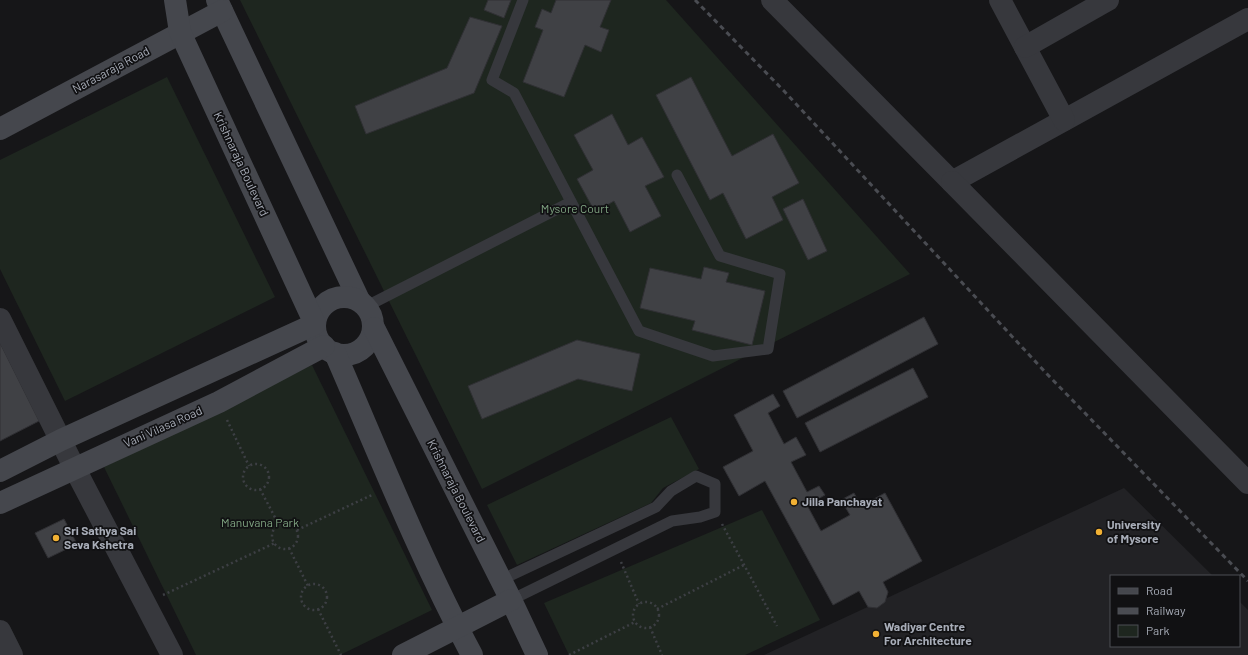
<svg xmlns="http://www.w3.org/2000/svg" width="1248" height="655" font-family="Barlow,sans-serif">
  <rect width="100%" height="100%" fill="#161618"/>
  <!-- built -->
  <path fill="#222225" d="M1124 488 1213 576H1111V646H1239V601L1248 610V655H764Z"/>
  <!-- green -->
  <g fill="#1e261f">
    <path d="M240 0H666L910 274 482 489Z"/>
    <path d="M167 77 275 297 65 401 0 269V160Z"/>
    <path d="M312 365 432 610 340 655H196L104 467Z"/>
    <path d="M671 417 699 469 663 488 651 503 517 565 487 505Z"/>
    <path d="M762 510 820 620 745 655H569L544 603Z"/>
  </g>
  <!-- building -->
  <g fill="#404145" stroke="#303034">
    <path d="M488 0H511L504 18 484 10Z"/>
    <path d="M556 0H611L600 27 609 30 601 52 585 45 564 97 523 82 543 30 535 27 542 9 551 13Z"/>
    <path d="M470 17 502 26 474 93 366 134 355 106 447 68Z"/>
    <path d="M691 77 732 156 773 134 799 183 772 197 783 220 746 239 723 193 710 200 656 95Z"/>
    <path d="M612 114 628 145 642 137 664 177 645 186 661 216 630 232 614 201 595 212 577 179 593 170 574 135Z"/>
    <path d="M803 199 827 251 808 260 783 209Z"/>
    <path d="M704 267 729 273 726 282 765 291 752 345 692 330 695 321 640 308 650 268 701 279Z"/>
    <path d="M924 317 938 344 797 418 783 391Z"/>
    <path d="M577 340 640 354 632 391 578 379 482 419 468 386Z"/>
    <path d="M0 343 39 421 0 441Z"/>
    <path d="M913 368 928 397 820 452 805 423Z"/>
    <path d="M773 394 780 406 768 413 784 444 796 437 806 455 791 462 807 492 819 486 825 495 807 505 821 531 850 515 841 500 854 493 861 506 885 493 922 561 883 582 888 592 885 602 877 608 868 607 859 591 833 605 765 481 739 496 723 467 753 451 734 415Z"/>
    <path d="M64 519 77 544 48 558 35 533Z"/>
  </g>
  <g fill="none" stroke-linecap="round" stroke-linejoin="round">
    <!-- path -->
    <g stroke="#3d3f44" stroke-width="2.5" stroke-dasharray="2 3" stroke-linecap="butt">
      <path d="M227 420 249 466"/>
      <circle cx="256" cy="477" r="13"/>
      <path d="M260 489 279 525"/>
      <circle cx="285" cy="536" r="13"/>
      <path d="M722 524 777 626"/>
      <path d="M297 530 374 494"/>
      <path d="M289 548 308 586"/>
      <path d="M621 562 639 604"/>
      <circle cx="314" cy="597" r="13"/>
      <path d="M163 595 275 543"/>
      <circle cx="646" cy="615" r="13"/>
      <path d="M318 609 341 655"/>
      <path d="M657 609 744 565"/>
      <path d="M650 627 662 655"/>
      <path d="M569 655 635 622"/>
    </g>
    <!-- lane -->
    <g stroke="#37383d" stroke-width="11">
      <path d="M523 0 492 80 514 93 639 331 713 356 768 349 780 274 720 256 677 175"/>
      <path d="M367 306 571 202"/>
      <path d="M501 580 656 507 671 491 696 476 715 484V512L700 517 672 521 511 600"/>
    </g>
    <!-- street -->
    <g stroke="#37383d" stroke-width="22">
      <path d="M772 0 952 182 1248 19"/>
      <path d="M1000 0 1064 120"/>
      <path d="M1025 47 1108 0"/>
      <path d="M952 182 1248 483"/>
      <path d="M0 319 74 467 172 655"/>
      <path d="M0 631 12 655"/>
    </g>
    <!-- secondary -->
    <g stroke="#45474d" stroke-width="22">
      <path d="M217 0 359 300"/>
      <path d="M0 129 222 11"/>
      <circle cx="344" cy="326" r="29"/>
      <path d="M374 328 511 600 537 655"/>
      <path d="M335 353C379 454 420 558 472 655"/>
      <path d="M0 471 61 440 315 324 180 32 175 0"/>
      <path d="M0 503 219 402 324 346"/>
      <path d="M403 655 511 600"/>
    </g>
    <!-- rail -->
    <path stroke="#4a4c52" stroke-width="3" stroke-dasharray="5 4" stroke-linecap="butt" d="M695 0 784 91 1047 374 1248 581"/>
  </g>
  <!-- markers -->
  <g fill="#f2b134" stroke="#111113" stroke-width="1.5">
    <circle cx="794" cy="502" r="4"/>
    <circle cx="1099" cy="532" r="4"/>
    <circle cx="56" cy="538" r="4"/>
    <circle cx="876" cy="634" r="4"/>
  </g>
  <g text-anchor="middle" stroke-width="3.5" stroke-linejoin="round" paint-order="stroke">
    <!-- street labels -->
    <g font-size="12" fill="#a8adb8" stroke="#111113">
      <text transform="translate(111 70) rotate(-28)" y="4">Narasaraja Road</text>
      <text transform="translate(241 164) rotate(65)" y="4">Krishnaraja Boulevard</text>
      <text transform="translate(163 427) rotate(-24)" y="4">Vani Vilasa Road</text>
      <text transform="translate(456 491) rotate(63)" y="4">Krishnaraja Boulevard</text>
    </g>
    <!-- park labels -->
    <g font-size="12" fill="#7fa381" stroke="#111113">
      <text x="575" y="213">Mysore Court</text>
      <text x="260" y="527">Manuvana Park</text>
    </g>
    <!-- poi labels -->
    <g font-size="12" font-weight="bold" fill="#a8adb8" stroke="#111113" text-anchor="start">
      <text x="802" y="506">Jilla Panchayat</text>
      <text x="1107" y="529">University<tspan x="1107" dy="14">of Mysore</tspan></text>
      <text x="64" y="535">Sri Sathya Sai<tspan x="64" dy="14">Seva Kshetra</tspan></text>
      <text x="884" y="631">Wadiyar Centre<tspan x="884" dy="14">For Architecture</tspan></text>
    </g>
  </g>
  <!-- legend -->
  <rect x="1110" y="575" width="130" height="72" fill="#111113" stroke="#4d4f55"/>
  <rect x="1118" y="588" width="20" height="6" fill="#45474d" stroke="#4d4f55"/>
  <text x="1146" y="595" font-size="12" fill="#a8adb8">Road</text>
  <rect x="1118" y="608" width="20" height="6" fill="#4a4c52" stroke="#4d4f55"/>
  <text x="1146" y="615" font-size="12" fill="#a8adb8">Railway</text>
  <rect x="1118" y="625" width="20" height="12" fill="#1e261f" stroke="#4d4f55"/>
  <text x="1146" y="635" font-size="12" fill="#a8adb8">Park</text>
</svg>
